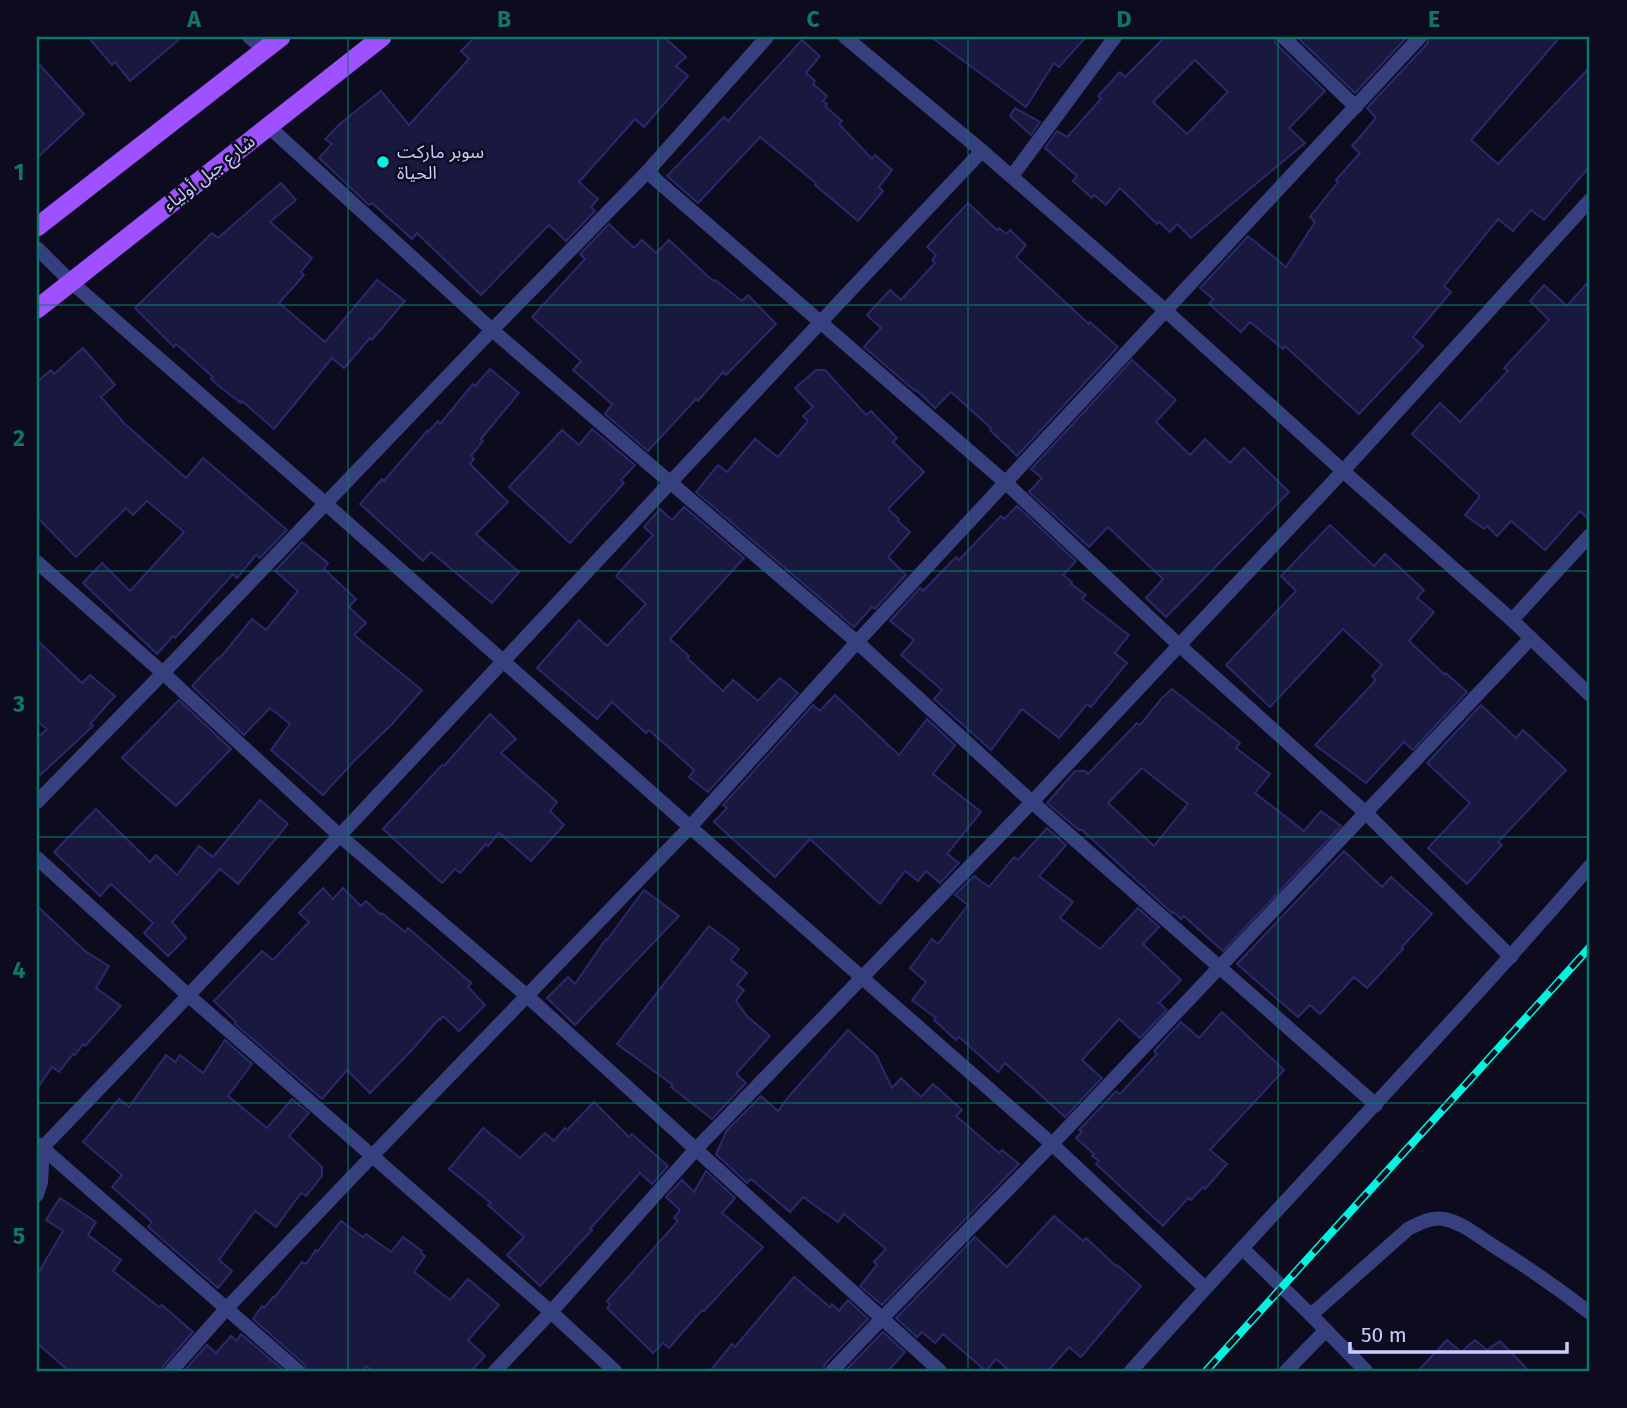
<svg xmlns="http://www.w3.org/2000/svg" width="1627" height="1408" font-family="'Fira Sans','Noto Sans Arabic',sans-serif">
  <rect width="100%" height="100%" fill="#0c0c1e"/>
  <!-- building -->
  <g fill="#19183f" stroke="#2b296b" stroke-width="2" fill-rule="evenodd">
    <path d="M88 37H182L130 81 115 62 112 65Z"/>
    <path d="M475 37H664L686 57 676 66 688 76 644 127 635 119 579 182 598 199 591 207 595 211 566 241 549 225 481 295 417 233 412 239 372 203 369 205 319 158 332 144 325 139 341 123 381 91 409 125 469 59 461 51Z"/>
    <path d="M931 37H1086L1059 67 1054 63 1026 107Z"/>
    <path d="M1165 37H1274L1276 44 1325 91 1289 128 1305 143 1191 238 1177 224 1170 232 1159 222 1157 224 1120 188 1106 205 1094 195 1092 198 1073 181 1077 176 1045 148 1057 131 1067 137 1101 99 1098 96 1120 72 1125 77ZM1195 60 1228 92 1187 134 1153 102Z"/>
    <path d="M1297 37H1407L1355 93Z"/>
    <path d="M1429 37H1560L1471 140 1498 164 1590 67V166L1544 220 1531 210 1513 231 1498 219 1444 286 1451 292 1413 337 1423 346 1359 414 1285 346 1283 349 1250 322 1241 332 1209 304 1213 299 1200 288 1248 236 1286 267 1315 222 1310 217 1338 182 1336 180 1360 153 1352 146 1376 118 1367 108 1427 44Z"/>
    <path d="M802 40 820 56 806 73 815 81 813 84 827 96 823 101 827 104 825 106 842 121 839 124 872 159 875 155 892 170 879 187 883 191 858 221 815 185 816 183 760 137 698 203 667 176 724 117 728 121Z"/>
    <path d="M37 62 84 114 37 158Z"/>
    <path d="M1015 108 1040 122 1031 135 1010 116Z"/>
    <path d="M281 183 296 200 270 222 312 258 301 272 304 275 279 303 325 342 377 280 405 301 372 340 370 338 344 368 332 358 274 429 242 401 241 403 220 387 211 379 213 377 176 344 174 347 135 308 212 233 218 238Z"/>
    <path d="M968 203 997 230 999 228 1006 234 1010 230 1026 245 1016 257 1089 324 1090 322 1118 347 1017 456 990 430 991 428 951 392 935 408 916 390 915 391 864 347 881 328 867 315 890 290 901 300 935 263 932 260 936 255 927 247Z"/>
    <path d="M609 224 634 248 642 240 656 253 669 240 713 281 715 280 742 301 748 295 776 324 726 375 723 372 698 401 696 399 648 451 605 414 612 404 573 370 581 361 532 317 585 259 580 254Z"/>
    <path d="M1590 280V521L1580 511 1545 550 1511 521 1497 536 1487 526 1484 529 1465 515 1480 496 1412 434 1440 403 1460 422 1508 371 1504 368 1549 320 1530 301 1544 285 1567 306Z"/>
    <path d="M83 348 115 385 101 397 125 424 186 478 203 458 287 530 260 558 256 555 237 578 233 574 175 638 173 636 157 654 83 583 102 563 130 591 184 532 147 501 133 515 126 508 76 557 37 517V382L51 370 54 374Z"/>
    <path d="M1132 360 1176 400 1156 422 1190 455 1205 439 1230 463 1244 448 1289 492 1166 617 1146 598 1163 579 1108 527 1089 547 1029 492 1042 478 1031 469Z"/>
    <path d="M490 369 519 393 481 439 483 441 471 456 474 459 470 464 508 502 476 534 519 572 492 603 431 552 423 561 360 504 382 479 384 481 427 431 428 432 438 421 440 424 473 384 475 386Z"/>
    <path d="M816 370H825L866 415 871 411 897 438 893 442 924 472 888 509 899 519 898 521 910 532 888 557 906 575 875 609 872 607 854 627 696 492 718 465 727 472 755 439 778 457 808 421 803 416 813 407 795 388Z"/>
    <path d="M592 429 635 465 621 480 624 483 570 543 509 487 562 430 579 445Z"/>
    <path d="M1017 506 1076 561 1063 575 1072 582 1071 584 1086 595 1082 599 1129 635 1115 653 1127 663 1091 707 1087 704 1059 738 1022 709 991 750 934 699 942 690 901 655 914 640 890 621 920 588 923 591 956 557 959 560 1001 516 1004 519Z"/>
    <path d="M684 507 744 558 670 639 689 656 687 658 723 691 733 680 758 701 780 678 798 693 708 792 689 777 694 770 649 730 646 733 612 702 597 719 537 668 579 620 607 646 646 604 616 576 653 535 644 527 660 509 672 520Z"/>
    <path d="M1330 525 1374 566 1385 554 1424 590 1417 598 1434 612 1409 641 1445 675 1446 673 1467 692 1413 750 1404 742 1366 783 1315 745 1376 680 1372 676 1382 665 1343 629 1270 707 1226 665 1296 591 1281 576Z"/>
    <path d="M302 542 328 563 324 569 356 599 349 607 366 623 354 635 422 690 392 724 354 761 323 795 271 750 290 724 270 708 244 735 192 686 218 658 219 659 252 619 266 630 298 591 275 571Z"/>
    <path d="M37 640 82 683 90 675 115 696 90 724 93 726 37 778V738L47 729 37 721Z"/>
    <path d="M1172 689 1240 743 1236 748 1270 774 1255 793 1304 831 1321 811 1341 826 1223 951 1184 916 1181 919 1173 912 1172 913 1082 830H1079L1047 803 1075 771H1085L1088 774 1137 723 1140 725 1162 698ZM1142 768 1188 804 1154 846 1108 803Z"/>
    <path d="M835 695 899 755 927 719 955 745 933 774 981 812 947 854 959 863 940 883 926 871 918 881 905 871 880 904 810 839 775 877 714 822 727 808 723 805 813 705 820 711Z"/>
    <path d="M179 700 231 749 176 806 122 758Z"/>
    <path d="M1481 705 1516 738 1523 730 1566 770 1498 842 1502 845 1467 884 1428 848 1470 803 1427 763Z"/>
    <path d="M490 714 516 739 501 753 557 802 550 811 564 825 531 861 499 833 488 846 486 844 460 873 455 869 442 883 383 829 442 765 444 766Z"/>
    <path d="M260 800 288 824 238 884 220 869 172 922 186 938 168 956 144 933 153 923 111 884 100 896 54 852 96 809 150 862 156 855 177 875 199 846 213 857Z"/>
    <path d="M1047 828 1066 845 1039 876 1073 902 1060 918 1100 949 1138 908 1159 927 1143 944 1181 980 1159 1003 1167 1010 1140 1038 1119 1019 1082 1060 1102 1078 1065 1117 1005 1063 998 1072 959 1037 956 1040 934 1020 936 1018 912 1000 926 982 910 968 932 939 938 944 968 905 955 895 974 876 989 887 1014 857 1018 860Z"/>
    <path d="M1344 851 1382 887 1391 877 1432 914 1402 947 1403 949 1367 988 1354 977 1320 1014 1310 1005 1298 1017 1237 964Z"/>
    <path d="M323 888 333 899 343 888 361 906 366 901 381 915 382 913 405 932 408 928 471 983 468 987 485 1005 459 1031 443 1016 440 1020 439 1019 411 1051 370 1093 347 1070 322 1099 235 1024 236 1022 214 1001 262 951 273 960 309 922 299 913Z"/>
    <path d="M644 890 679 916 575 1025 547 998 568 977 575 984 606 939 607 940Z"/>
    <path d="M37 906 85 951 109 966 96 988 121 1006 85 1046 83 1044 75 1055 73 1054 59 1072 52 1067 37 1089Z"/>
    <path d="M709 926 739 949 731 960 747 973 737 985 744 990 736 1001 747 1016 770 1036 736 1074 746 1083 712 1119 671 1087 673 1085 617 1044Z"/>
    <path d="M1222 1012 1284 1070 1210 1150 1227 1164 1205 1189 1203 1187 1191 1200 1188 1198 1163 1226 1096 1164 1099 1161 1092 1156 1094 1154 1076 1138 1082 1132 1079 1130 1116 1091 1120 1094 1157 1054 1154 1051 1181 1022 1199 1038Z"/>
    <path d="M848 1030 876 1055 892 1088 901 1078 921 1097 933 1084 962 1110 956 1116 999 1153 1002 1150 1019 1164 882 1305 860 1286 877 1265 874 1262 886 1249 844 1214 838 1222 803 1197 790 1212 751 1179 747 1183 716 1154 727 1130 761 1096 778 1111 790 1095Z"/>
    <path d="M225 1040 252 1064 228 1096 267 1128 292 1099 309 1113 289 1136 322 1167V1176L306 1196 301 1193 276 1227 255 1211 219 1260 232 1271 218 1288 148 1227 152 1222 112 1187 122 1175 83 1142 119 1099 129 1107 166 1055 175 1062 180 1055 203 1073Z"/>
    <path d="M594 1102 629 1137 632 1134 668 1166 652 1184 640 1173 590 1229 592 1230 540 1286 507 1255 524 1237 488 1205 491 1203 449 1169 483 1128 520 1158 545 1133 554 1141 565 1128 567 1130Z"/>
    <path d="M706 1171 735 1198 722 1213 763 1247 704 1311 702 1310 669 1348 663 1343 653 1353 607 1308 610 1305 607 1301 678 1221 674 1218 680 1210 666 1197 682 1180 694 1192Z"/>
    <path d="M60 1198 96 1222 88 1235 121 1260 113 1271 159 1307 162 1305 193 1332 164 1365 162 1371H69L37 1343V1275L63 1231 46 1220Z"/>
    <path d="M1054 1216 1083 1241 1086 1238 1116 1266 1117 1265 1141 1286 1081 1357 1069 1347 1048 1371H1010L996 1359 986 1371 943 1334 935 1343 922 1332 917 1337 896 1318 975 1237 1007 1267Z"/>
    <path d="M341 1221 363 1237 366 1234 391 1252 403 1237 422 1251 421 1253 425 1256 414 1272 450 1300 468 1279 499 1305 468 1340 485 1356 471 1371H373L366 1366 362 1371H307L304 1364 253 1319 262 1306 264 1308 273 1297 274 1298 302 1262 306 1264 316 1250 318 1251Z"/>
    <path d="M794 1277 830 1307 832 1304 839 1311 848 1300 868 1319 825 1364 823 1371H710L732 1344 735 1347Z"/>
    <path d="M883 1332 905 1352 888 1371H845Z"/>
    <path d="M241 1334 284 1371H184L207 1345 216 1353 231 1336 237 1341Z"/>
    <path d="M1447 1340 1461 1352 1475 1340 1487 1350 1500 1341 1529 1371H1418Z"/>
  </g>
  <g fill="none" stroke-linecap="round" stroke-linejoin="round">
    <!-- minor -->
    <g stroke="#36407e" stroke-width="14">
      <path d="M249 37 264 49"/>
      <path d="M845 37 982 151 1166 311 1343 471 1512 620 1590 695"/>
      <path d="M1283 37 1356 107"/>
      <path d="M268 126 492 330 857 642 1032 802 1376 1105"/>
      <path d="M647 172 1005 482 1179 645 1367 814 1511 957"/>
      <path d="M1012 176 1115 37"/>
      <path d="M71 282 325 503 690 827 1052 1144 1205 1288"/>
      <path d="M37 562 163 673 340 836 526 995 940 1371"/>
      <path d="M1512 620 1590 535"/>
      <path d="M37 802 163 673 492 330 647 172 767 37"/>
      <path d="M37 858 189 996 551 1312 615 1371"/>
      <path d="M38 1144 298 1371"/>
      <path d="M37 1195 41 1182 43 1147C360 819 668 482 982 151"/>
      <path d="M1242 1248 1311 1315 1366 1371"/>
      <path d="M1311 1315 1408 1229C1420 1223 1430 1217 1444 1219 1461 1222 1478 1236 1492 1245 1526 1266 1559 1289 1590 1313"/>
      <path d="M171 1371 226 1309 373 1155 690 827 857 642 1420 37"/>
      <path d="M495 1371 551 1312 696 1149 1032 802 1343 471 1590 200"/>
      <path d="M832 1371C904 1294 980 1219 1053 1143 1213 976 1372 807 1531 638"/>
      <path d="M1286 1371 1326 1330"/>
    </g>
    <!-- tertiary -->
    <g stroke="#36407e" stroke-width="14">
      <path d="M37 248 71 282"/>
      <path d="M1131 1371C1282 1201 1441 1038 1590 866"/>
    </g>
    <!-- primary -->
    <g stroke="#9f50ff" stroke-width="19">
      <path d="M37 227 281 37"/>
      <path d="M37 309 382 37"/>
    </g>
    <defs>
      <path id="rail" d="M1206 1371 1590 947"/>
    </defs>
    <!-- rail casing -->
    <use href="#rail" stroke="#00f4e1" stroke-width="8"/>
    <!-- rail -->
    <use href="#rail" stroke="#0c0c1e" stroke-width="5" stroke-dasharray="16" stroke-linecap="butt"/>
  </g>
  <!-- grid -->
  <path fill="none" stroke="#0f766e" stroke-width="2" stroke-opacity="0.55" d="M348 37V1371M658 37V1371M968 37V1371M1278 37V1371M37 305H1590M37 571H1590M37 837H1590M37 1103H1590"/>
  <!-- markers -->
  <circle fill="#00f4e1" stroke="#0c0c1e" stroke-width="2.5" cx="383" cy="162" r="7"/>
  <g text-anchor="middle" stroke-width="5" stroke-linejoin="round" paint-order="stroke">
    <!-- poi labels -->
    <g font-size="18" fill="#c9ccff" stroke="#0c0c1e" text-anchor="start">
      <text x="397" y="158">سوبر ماركت<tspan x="397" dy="21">الحياة</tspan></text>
    </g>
    <!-- street labels -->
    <g font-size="18" fill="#c9ccff" stroke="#0c0c1e">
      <text transform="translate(209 173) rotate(-38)" y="6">شارع جبل أولياء</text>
    </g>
  </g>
  <!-- border -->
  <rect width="1627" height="1408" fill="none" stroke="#0c0c1e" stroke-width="77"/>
  <!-- scale -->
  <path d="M1350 1342v10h217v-10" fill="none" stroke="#c9ccff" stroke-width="3.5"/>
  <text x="1361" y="1342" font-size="21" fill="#c9ccff" stroke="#0c0c1e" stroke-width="5" paint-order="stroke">50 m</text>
  <rect x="38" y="38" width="1550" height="1332" fill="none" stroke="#0f766e" stroke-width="2.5"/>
  <g font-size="23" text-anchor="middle" font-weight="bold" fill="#0f766e">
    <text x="194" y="27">A</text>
    <text x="504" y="27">B</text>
    <text x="813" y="27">C</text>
    <text x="1124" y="27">D</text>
    <text x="1434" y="27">E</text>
    <text x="19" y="180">1</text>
    <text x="19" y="446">2</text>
    <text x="19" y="712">3</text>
    <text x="19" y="978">4</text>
    <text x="19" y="1244">5</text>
  </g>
</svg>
